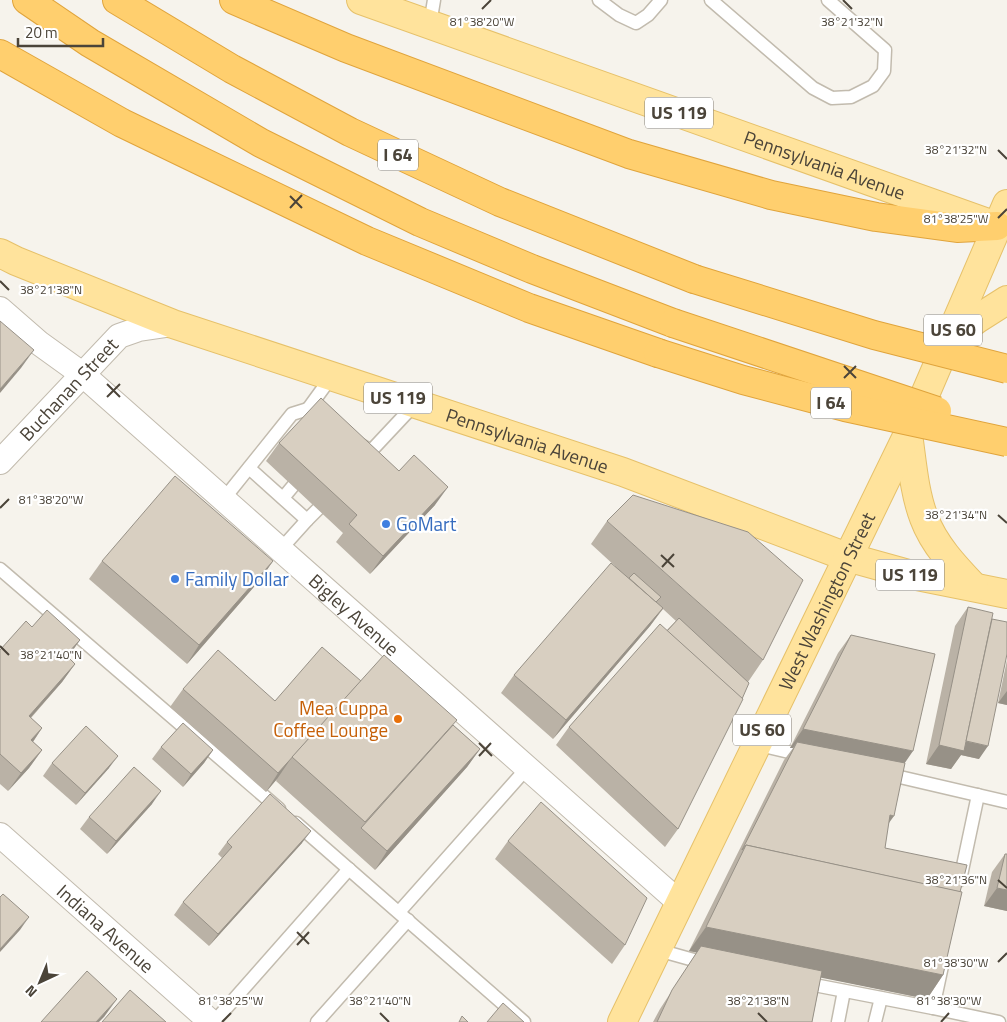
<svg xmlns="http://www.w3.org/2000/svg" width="1007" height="1022" font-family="'Titillium Web',sans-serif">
  <rect width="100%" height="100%" fill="#f6f3ec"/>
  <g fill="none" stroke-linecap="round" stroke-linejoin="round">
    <defs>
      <g id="service">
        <path d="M599 0 619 15 636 23 648 15 661 0"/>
        <path d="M711 0 813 88 832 98 851 97 873 86 884 71 885 50 828 0"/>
        <path d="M430 24 434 0"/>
        <path d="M308 409 332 376"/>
        <path d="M361 445 371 451 416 403"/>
        <path d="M249 468 307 520 318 509"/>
        <path d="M283 498 293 486"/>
        <path d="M223 500 292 414 308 409 323 419"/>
        <path d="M280 550 307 520"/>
        <path d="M0 569 279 809"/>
        <path d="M755 744 806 756"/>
        <path d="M887 774 1007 802"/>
        <path d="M296 823 524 1022"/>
        <path d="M960 880 978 795"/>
        <path d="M399 912 527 768"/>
        <path d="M658 950 708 964"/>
        <path d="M942 966 933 1008 999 1022"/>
        <path d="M804 983 933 1008"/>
        <path d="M214 1022 349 869"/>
        <path d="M317 1022 408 920"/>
        <path d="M838 1022 844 991"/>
        <path d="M875 1022 881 998"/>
      </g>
      <g id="minor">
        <path id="s1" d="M0 309 39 343 82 374 681 904"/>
        <path id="s2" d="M0 462 119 336 139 329 173 324"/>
        <path id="s3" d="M0 835 211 1022"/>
      </g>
      <g id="primary">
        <path id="s4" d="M361 0 996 226"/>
        <path id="s5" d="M0 253 16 261 173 324 623 472 847 557 912 575 1007 594"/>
        <path d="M948 340 977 319 1007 300"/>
        <path d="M908 434C912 461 914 492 924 518 934 545 955 567 974 587"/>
        <path id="s6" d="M622 1022 908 434 1007 204"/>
      </g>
      <g id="motorway">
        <path d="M27 0 90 43 261 143 420 222 532 269 673 323"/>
        <path d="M117 0 232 69 350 132 500 202 694 279"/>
        <path d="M234 0 346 48 629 154 771 195 876 217 957 228 997 226"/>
        <path d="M0 54 122 123 367 241 529 308 658 353"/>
      </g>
    </defs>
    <!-- service casing -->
    <use href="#service" stroke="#c2bbae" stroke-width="15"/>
    <!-- minor casing -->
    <use href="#minor" stroke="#c2bbae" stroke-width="26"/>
    <!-- primary casing -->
    <use href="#primary" stroke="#e6c16a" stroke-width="30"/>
    <!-- motorway casing -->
    <use href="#motorway" stroke="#e0a43c" stroke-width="30"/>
    <!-- service -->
    <use href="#service" stroke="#fff" stroke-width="12"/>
    <!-- minor -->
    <use href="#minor" stroke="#fff" stroke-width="24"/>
    <!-- primary -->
    <use href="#primary" stroke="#ffe39c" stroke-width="28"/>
    <!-- motorway -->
    <use href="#motorway" stroke="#ffcf6e" stroke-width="28"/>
    <defs>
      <g id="motorway-bridge">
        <path d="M694 279 874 335 1007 369"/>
        <path d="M673 323 937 411"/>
        <path d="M658 353 743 380 845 407 1007 442"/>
      </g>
    </defs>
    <!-- motorway-bridge casing -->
    <use href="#motorway-bridge" stroke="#e0a43c" stroke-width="30" stroke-linecap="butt"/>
    <!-- motorway-bridge -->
    <use href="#motorway-bridge" stroke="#ffcf6e" stroke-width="28"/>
  </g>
  <!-- wall -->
  <g fill="#bab2a6">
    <path d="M279 443 435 505 370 574 336 542 343 533 266 461Z"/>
    <path d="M607 521 763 660 748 682 678 829 665 847 556 745 569 727 676 621 663 609 650 626 553 739 501 693 514 675 615 566 591 544Z"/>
    <path d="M102 561H273L260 580 187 664 89 579Z"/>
    <path d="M968 607 992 619 979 759 961 755 951 769 926 764 955 626Z"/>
    <path d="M32 627 80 640 68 657 75 664 62 682 31 718 42 728 33 742 42 750 29 768 8 791 0 784V650Z"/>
    <path d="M851 635 905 763 888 824 885 848 960 892 943 975 927 999 821 977 812 1022H653L660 1009 697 952 689 951 784 760 793 748H790L838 653Z"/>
    <path d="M1007 660V705L998 703Z"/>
    <path d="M361 681 453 725 480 749 467 767 375 870 276 781 277 779 266 792 170 707 183 689 275 701Z"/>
    <path d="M161 747 213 750 204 763 183 787 152 759Z"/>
    <path d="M52 763 109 768 76 805 43 776Z"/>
    <path d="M152 804 107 854 80 829 89 817Z"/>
    <path d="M508 841 625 945 612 964 495 859Z"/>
    <path d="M227 842 302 843 209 946 174 915 183 902 222 858 218 854Z"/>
    <path d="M1005 854 1007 911 984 906 992 872Z"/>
  </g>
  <!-- shaded-wall -->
  <g fill="#979187">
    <path d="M34 350 21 368 0 393V389Z"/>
    <path d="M448 487 435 505 370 574 383 556Z"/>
    <path d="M273 561 260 580 187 664 199 645Z"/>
    <path d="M663 608 650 626 553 739 566 720Z"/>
    <path d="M80 640 67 658 66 655Z"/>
    <path d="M75 664 62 682 16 734 29 716Z"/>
    <path d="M1007 691V705L998 703Z"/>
    <path d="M42 728 30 746 31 740Z"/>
    <path d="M803 729 913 751 900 770 797 742 793 748H790Z"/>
    <path d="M963 741 988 746 979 759 961 755 951 769 926 764 939 745Z"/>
    <path d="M480 749 467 767 375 870 387 851Z"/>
    <path d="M42 750 29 768 8 791 21 773Z"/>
    <path d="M213 750 204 763 183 787 191 774Z"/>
    <path d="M118 756 109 768 76 805 85 793Z"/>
    <path d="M290 760 277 779 266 792 278 773Z"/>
    <path d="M161 791 152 804 107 854 116 841Z"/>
    <path d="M890 815 894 816 881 834Z"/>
    <path d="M311 831 302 843 209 946 218 934Z"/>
    <path d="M997 888 1007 890V911L984 906Z"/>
    <path d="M29 917 20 930 0 952V949Z"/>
    <path d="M706 927 943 975 927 999 689 951Z"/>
    <path d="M117 999 104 1017 99 1022H96Z"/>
  </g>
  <!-- building -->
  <g fill="#d8cfc1" stroke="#979187">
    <path d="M0 321 34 350 0 389Z"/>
    <path d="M321 398 399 471 414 455 448 487 383 556 349 524 357 515 279 443Z"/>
    <path d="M175 476 273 561 199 645 102 561Z"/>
    <path d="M633 495 748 532 803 580 763 660 607 521Z"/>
    <path d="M611 563 663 608 566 720 514 675Z"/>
    <path d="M634 573 661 597 656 602 629 578Z"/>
    <path d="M968 607 993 613 964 751 939 745Z"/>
    <path d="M47 610 80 640 66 655 75 664 29 716 42 728 31 740 42 750 21 773 0 754V650L26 621 32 627Z"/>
    <path d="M679 618 749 683 742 699 667 631Z"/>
    <path d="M992 619 1007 622V654L988 746 966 741Z"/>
    <path d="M660 624 743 699 678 829 569 727Z"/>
    <path d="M851 635 935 654 913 751 803 729Z"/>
    <path d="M322 647 361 681 278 773 183 689 218 650 275 701Z"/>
    <path d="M384 655 457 720 365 822 292 757Z"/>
    <path d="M183 723 213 750 191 774 161 747Z"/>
    <path d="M453 725 480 749 387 851 361 828Z"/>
    <path d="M86 726 118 756 85 793 52 763Z"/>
    <path d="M797 742 905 763 894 816 890 815 885 848 967 865 960 892 746 845 742 850Z"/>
    <path d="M134 767 161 791 116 841 89 817Z"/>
    <path d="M270 794 311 831 218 934 183 902 232 847 227 842Z"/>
    <path d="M541 802 647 898 625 945 508 841Z"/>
    <path d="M746 845 962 892 943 975 706 927Z"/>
    <path d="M1005 854H1007V890L997 888Z"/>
    <path d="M3 894 29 917 0 949V897Z"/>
    <path d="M701 946 822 971 812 1022H657L672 990Z"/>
    <path d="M87 971 117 999 96 1022H41Z"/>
    <path d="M130 990 166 1022H102Z"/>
    <path d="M503 1003 524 1022H487Z"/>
    <path d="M462 1016 468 1022H459Z"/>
  </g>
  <!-- ticks -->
  <path fill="none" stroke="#4b4439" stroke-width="2" d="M843 0 852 9M482 9 491 0M998 150 1007 159M290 196 302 208M290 208 302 195M998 218 1007 209M0 281 9 290M844 366 856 378M844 378 856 366M107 384 120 397M107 397 120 384M0 508 9 499M998 515 1007 523M661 555 674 567M662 567 674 554M0 646 9 655M479 743 492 756M479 756 491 743M998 880 1007 888M297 932 309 944M297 945 309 932M998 962 1007 953M380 1013 389 1022M758 1013 767 1022M222 1022 231 1013M941 1022 949 1013"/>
  <!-- markers -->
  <g fill="#3f7fe0" stroke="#fff" stroke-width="2">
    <circle cx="386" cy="524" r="5"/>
    <circle cx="175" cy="579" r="5"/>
  </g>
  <circle fill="#e8710a" stroke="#fff" stroke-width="2" cx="398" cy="719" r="5"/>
  <g text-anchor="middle" stroke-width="4.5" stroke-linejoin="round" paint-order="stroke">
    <!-- shield labels -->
    <g fill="#fff" stroke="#817c74" stroke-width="1">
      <rect x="645" y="97.5" width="68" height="31" rx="4"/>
      <rect x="378" y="139.5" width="40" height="31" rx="4"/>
      <rect x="924" y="314.5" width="58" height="31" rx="4"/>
      <rect x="364" y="382.5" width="68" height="31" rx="4"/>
      <rect x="811" y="387.5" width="40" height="31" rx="4"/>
      <rect x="876" y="559.5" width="68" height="31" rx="4"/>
      <rect x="733" y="714.5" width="58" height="31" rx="4"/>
    </g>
    <g font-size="18" font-weight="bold" fill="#4b4439">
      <text x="679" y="119">US 119</text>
      <text x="398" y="161">I 64</text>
      <text x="953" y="336">US 60</text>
      <text x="398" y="404">US 119</text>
      <text x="831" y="409">I 64</text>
      <text x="910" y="581">US 119</text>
      <text x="762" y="736">US 60</text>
    </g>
    <!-- street labels -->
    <g font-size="19" fill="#4b4439" stroke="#fff">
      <text dy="7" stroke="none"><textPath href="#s4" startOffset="492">Pennsylvania Avenue</textPath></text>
      <text dy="7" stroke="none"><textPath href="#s2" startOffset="100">Buchanan Street</textPath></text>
      <text dy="7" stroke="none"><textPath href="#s5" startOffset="560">Pennsylvania Avenue</textPath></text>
      <text dy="7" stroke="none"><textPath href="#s6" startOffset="468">West Washington Street</textPath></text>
      <text dy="7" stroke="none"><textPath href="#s1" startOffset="468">Bigley Avenue</textPath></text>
      <text dy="7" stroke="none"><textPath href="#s3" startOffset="141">Indiana Avenue</textPath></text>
    </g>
    <!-- shop labels -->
    <g font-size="19" fill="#366cbe" stroke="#fff" text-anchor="start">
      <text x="396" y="531">GoMart</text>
      <text x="185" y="586">Family Dollar</text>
    </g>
    <!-- food labels -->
    <g font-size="19" fill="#c56008" stroke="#fff" text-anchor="end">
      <text x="388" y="715">Mea Cuppa<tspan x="388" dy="22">Coffee Lounge</tspan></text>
    </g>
  </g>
  <g font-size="12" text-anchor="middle" fill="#4b4439" stroke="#fff" stroke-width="4.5" stroke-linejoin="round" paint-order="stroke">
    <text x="852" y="26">38°21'32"N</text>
    <text x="482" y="26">81°38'20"W</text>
    <text x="956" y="154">38°21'32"N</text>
    <text x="956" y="223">81°38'25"W</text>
    <text x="51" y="294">38°21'38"N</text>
    <text x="51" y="504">81°38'20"W</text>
    <text x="956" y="519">38°21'34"N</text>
    <text x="51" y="659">38°21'40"N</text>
    <text x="956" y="884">38°21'36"N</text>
    <text x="956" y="967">81°38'30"W</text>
    <text x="231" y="1005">81°38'25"W</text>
    <text x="949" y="1005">81°38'30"W</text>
    <text x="380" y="1005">38°21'40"N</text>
    <text x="758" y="1005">38°21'38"N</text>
  </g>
  <!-- north arrow -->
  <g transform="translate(40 982) rotate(224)" stroke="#ffffff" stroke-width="4" paint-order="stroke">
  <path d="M0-4L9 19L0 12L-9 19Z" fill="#4b4439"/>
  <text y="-8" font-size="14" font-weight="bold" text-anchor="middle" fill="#4b4439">N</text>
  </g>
  <!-- scale -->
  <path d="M18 38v8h85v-8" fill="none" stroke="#4b4439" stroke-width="2.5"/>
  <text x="25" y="38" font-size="15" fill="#4b4439" stroke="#ffffff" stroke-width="4" paint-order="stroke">20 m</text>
</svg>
